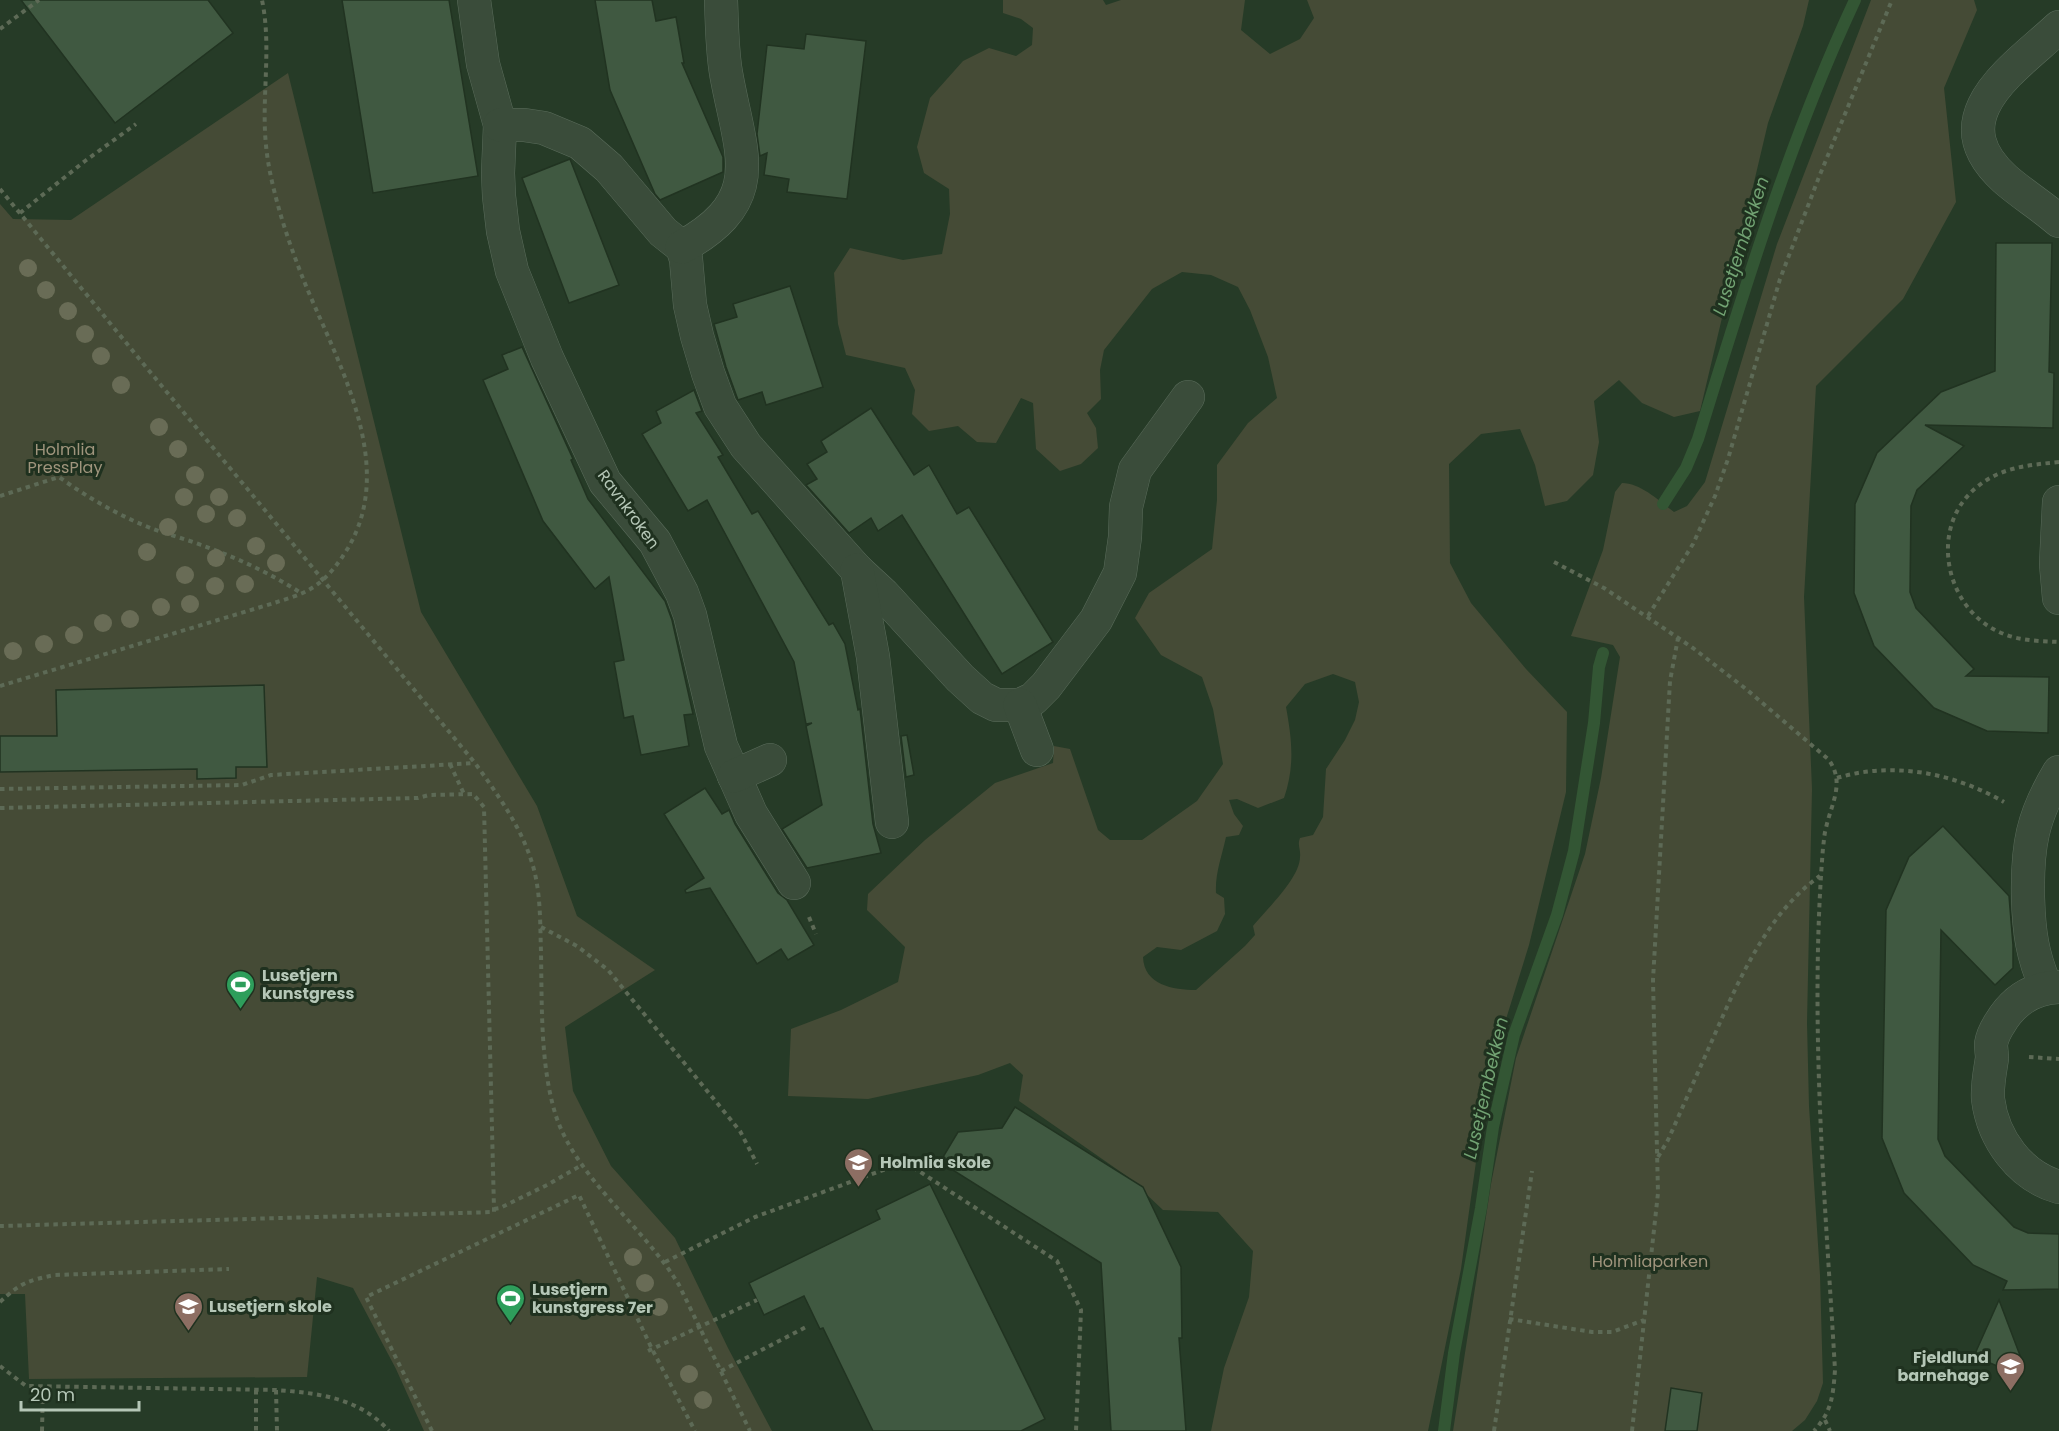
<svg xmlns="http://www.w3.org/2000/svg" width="2059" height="1431" font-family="Poppins,sans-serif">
  <rect width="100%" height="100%" fill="#263b27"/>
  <!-- green -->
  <g fill="#454b36" fill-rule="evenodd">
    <path d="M1003 0H1103L1106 5 1121 0H1245L1241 30 1270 54 1300 39 1314 18 1307 0H1809L1803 26 1768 123 1700 411 1674 417 1642 403 1619 380 1594 401 1599 442 1593 475 1567 501 1545 506 1535 465 1520 429 1481 434 1449 464 1450 563 1471 603 1526 669 1567 712 1566 792 1529 945 1502 1032 1481 1126 1461 1269 1428 1431H1211L1224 1368 1249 1297 1253 1251 1218 1212 1163 1210 1128 1177 1019 1101 1023 1075 1010 1063 978 1075 868 1099 788 1096 791 1029 841 1010 898 982 905 947 867 910 868 894 925 840 995 783 1053 763 1054 746 1070 749 1098 830 1110 840H1142L1197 801 1223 764 1213 709 1202 677 1161 655 1135 618 1149 593 1212 549 1217 500V465L1248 423 1277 398 1268 357 1250 310 1238 287 1211 275 1182 272 1152 289 1104 350 1100 370 1101 399 1087 413 1096 428 1098 448 1081 464 1060 471 1036 449 1033 403 1021 398 996 443 977 442 958 426 929 431 912 414 915 390 905 368 846 355 838 324 834 273 850 248 903 260 942 254 950 214 949 189 924 173 917 147 930 98 963 61 989 48 1016 56 1032 45 1033 28 1021 19 1003 13ZM1333 674 1355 682 1359 702 1355 720 1345 740 1326 769 1323 817 1313 835 1300 838C1297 846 1301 849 1300 857 1300 878 1266 910 1253 926L1255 935 1245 946 1196 990C1173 990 1144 985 1143 957L1157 947 1181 950 1217 931 1225 914 1224 898 1216 893C1215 873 1222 856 1226 837L1239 835 1243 826 1234 814 1229 800 1237 799 1258 808 1284 798C1295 766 1292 740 1286 707L1305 684Z"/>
    <path d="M1871 0H1974L1977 10 1944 88 1956 202 1903 299 1816 386 1804 597 1812 789 1807 1023 1809 1106 1820 1275 1823 1383 1817 1401 1805 1420 1792 1431H1453L1491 1184 1516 1058 1585 854 1601 778 1620 657 1613 645 1571 636 1603 550 1615 492 1622 483C1641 483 1659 501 1674 512L1687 506 1705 482 1777 244Z"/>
    <path d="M288 73 421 612 537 806 577 916 655 970 565 1027 573 1091 611 1166 675 1238 728 1348 772 1431H424L396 1369 353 1288 317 1277 307 1377 29 1379 25 1294H0V204L13 219 71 220Z"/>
  </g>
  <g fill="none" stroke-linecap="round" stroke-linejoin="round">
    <!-- stream -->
    <g stroke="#335634" stroke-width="12">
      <path d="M1663 504 1686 468 1698 439C1744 290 1789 141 1855 0"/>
      <path d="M1444 1431 1454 1353 1481 1208 1493 1127 1514 1035 1557 915 1574 851 1594 723 1599 667 1603 653"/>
    </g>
  </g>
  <!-- building -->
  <g fill="#405941" stroke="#213321" stroke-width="1.5">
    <path d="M21 0H208L233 33 115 123Z"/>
    <path d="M342 0H449L478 176 373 193Z"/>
    <path d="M595 0H652L656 21 676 17 684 63H682L723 157V172L660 200 655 194 610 90Z"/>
    <path d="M806 34 866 41 847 199 787 192 789 179 764 175 767 153 760 156 757 134 767 45 804 49Z"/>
    <path d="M570 159 619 285 569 303 522 178Z"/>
    <path d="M1996 243H2052L2049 372 2054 373 2053 428 1925 425 1964 446 1917 490 1911 506 1910 592 1916 608 1974 669 1966 676 2049 677 2048 733 1987 731 1934 708 1874 646 1854 593 1855 504 1877 453 1941 392 1995 371Z"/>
    <path d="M790 286 823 387 766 405 762 392 738 400 726 367 714 324 737 317 733 304Z"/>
    <path d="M522 347 573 459 571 460 588 499 665 601 672 620 693 714 684 715 689 746 641 755 633 716 624 718 614 662 624 660 609 577 595 589 543 521 483 380 508 369 502 355Z"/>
    <path d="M694 390 702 411 696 413 723 455 718 457 752 514 758 511 829 625 833 623 845 644 858 710 860 709 873 824 881 853 807 868 782 829 822 805 806 726 812 723 806 724 794 662 707 500 688 511 642 434 661 423 656 411Z"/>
    <path d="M871 408 914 475 929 465 957 514 969 507 1053 642 1002 674 902 515 878 531 871 518 849 533 806 485 817 479 807 464 827 452 821 441Z"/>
    <path d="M264 685 267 767H236V778L197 779V769L0 772V736H57L56 690Z"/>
    <path d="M907 735 914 775 906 777 901 736Z"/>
    <path d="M705 788 722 814 729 810 735 824 778 893 787 900 814 945 788 960 781 949 757 964 710 888 686 893 685 890 704 878 664 814Z"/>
    <path d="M1943 826 2009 896 2013 945V968L1995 985 1941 930 1938 1139 1945 1156 2014 1227 2028 1233 2059 1234V1289L2003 1290 2007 1281 1973 1265 1904 1193 1882 1138 1886 910 1909 857Z"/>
    <path d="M1015 1107 1143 1187 1181 1267 1182 1338H1179L1186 1431H1111L1101 1263 940 1162 958 1132 1002 1128Z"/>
    <path d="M930 1184 1045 1419 1021 1431H873L823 1328 820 1329 804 1296 764 1315 749 1283 880 1219 876 1210Z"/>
    <path d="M1999 1300 2021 1358 1997 1366 1974 1356Z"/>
    <path d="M1671 1388 1702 1393 1697 1431H1665Z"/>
  </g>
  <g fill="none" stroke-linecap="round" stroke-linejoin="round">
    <defs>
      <g id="minor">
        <path d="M474 0 483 64 500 125 498 173 499 196 503 231 512 271 547 358 605 482 655 542 682 593 690 615 721 746 751 814 794 883"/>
        <path d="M2059 27C2014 69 1937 117 2005 179 2022 194 2042 206 2059 221"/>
        <path d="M500 125H524L544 128 580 143 609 168 663 232 682 247 686 259 690 305 697 336 708 373 720 406 746 446 857 570 883 594 960 678 982 698 996 705H1020L1033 699 1046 686 1096 620 1120 573 1125 537 1126 507 1135 470 1188 397"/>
        <path d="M682 247C769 199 740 153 726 73 722 49 722 25 721 0"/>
        <path d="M2059 502 2056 564 2059 598"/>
        <path d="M857 570 873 657 892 822"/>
        <path d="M1020 705 1037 750"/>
        <path d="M734 776 770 760"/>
        <path d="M2046 987C2032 955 2029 932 2028 897 2027 846 2032 817 2059 772"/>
        <path d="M2059 987C2032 988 2013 1001 2000 1023 1996 1029 1992 1038 1991 1044 1991 1049 1992 1054 1992 1058 1990 1072 1987 1085 1988 1099 1993 1139 2020 1176 2059 1187"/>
      </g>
    </defs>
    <!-- minor casing -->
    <use href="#minor" stroke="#5a6c5b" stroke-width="34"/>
    <!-- path -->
    <g stroke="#5d6a56" stroke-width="4" stroke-dasharray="4.5 4.5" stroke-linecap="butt">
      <path d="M0 29 39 0"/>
      <path d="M0 189 146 367 475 763C498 795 522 828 533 866 541 894 540 924 541 952 542 1004 540 1066 556 1116 577 1179 644 1227 679 1285L750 1431"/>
      <path d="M20 213 85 161 136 124"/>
      <path d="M2059 462C2029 465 2001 467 1977 487 1927 527 1945 612 2004 634 2021 641 2041 641 2059 642"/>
      <path d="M0 496 59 477C87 497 116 514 148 527 165 534 183 538 201 545 235 557 270 573 301 593"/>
      <path d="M1554 562 1604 588 1693 648 1746 689 1828 759C1846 782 1831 804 1826 828 1824 835 1824 841 1823 848 1809 1022 1825 1196 1835 1370 1833 1396 1832 1411 1814 1431"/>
      <path d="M1648 616 1693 544 1715 496 1728 459 1780 279 1819 177 1892 0"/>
      <path d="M0 686 274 603C286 599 301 595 312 588 328 578 338 564 348 548 399 462 334 357 302 276 291 248 281 219 274 190 269 170 266 152 265 132 263 88 271 43 262 0"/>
      <path d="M450 764 464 794"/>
      <path d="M1837 778C1893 761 1954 773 2004 802"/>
      <path d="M0 789 242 785 271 775 475 763"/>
      <path d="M0 808 418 798 429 795 473 794 484 807 494 1209V1212L0 1226"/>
      <path d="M809 917 816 934"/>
      <path d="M541 927 577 946 608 970 740 1131 757 1164"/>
      <path d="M2029 1057 2059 1059"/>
      <path d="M1658 1157 1668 1140C1681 1111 1694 1081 1707 1052 1734 991 1764 915 1820 876"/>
      <path d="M494 1209 500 1208 549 1184 582 1165"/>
      <path d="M665 1262 755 1217 905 1162 1057 1261 1081 1310 1076 1431"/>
      <path d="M0 1302C20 1283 29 1280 55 1275L229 1269"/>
      <path d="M1509 1319 1592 1332H1612L1644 1320"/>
      <path d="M648 1351 757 1300"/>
      <path d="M0 1366 26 1386 276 1390C318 1393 360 1398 389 1431"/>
      <path d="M721 1371 808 1326"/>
      <path d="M256 1390V1431"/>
      <path d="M276 1390 277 1431"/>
      <path d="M1825 1420 1830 1431"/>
      <path d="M42 1431 43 1387"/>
      <path d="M432 1431 366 1297 579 1195 652 1349 695 1431"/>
      <path d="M1494 1431 1532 1171"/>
      <path d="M1632 1431 1658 1193 1653 980 1670 681 1678 638"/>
    </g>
    <!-- minor -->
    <use href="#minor" stroke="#3a4c3a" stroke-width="33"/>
  </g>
  <!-- trees -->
  <g fill="#696c56">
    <circle cx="28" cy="268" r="9"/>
    <circle cx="46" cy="290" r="9"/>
    <circle cx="68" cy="311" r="9"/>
    <circle cx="85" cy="334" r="9"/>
    <circle cx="101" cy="356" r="9"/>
    <circle cx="121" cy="385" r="9"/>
    <circle cx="159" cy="427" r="9"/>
    <circle cx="178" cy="449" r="9"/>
    <circle cx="195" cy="475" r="9"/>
    <circle cx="184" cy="497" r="9"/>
    <circle cx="219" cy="497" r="9"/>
    <circle cx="206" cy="514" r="9"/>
    <circle cx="237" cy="518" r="9"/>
    <circle cx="168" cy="527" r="9"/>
    <circle cx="256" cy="546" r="9"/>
    <circle cx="147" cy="552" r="9"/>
    <circle cx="216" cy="558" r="9"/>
    <circle cx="276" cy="563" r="9"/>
    <circle cx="185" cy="575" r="9"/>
    <circle cx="245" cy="584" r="9"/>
    <circle cx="215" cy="586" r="9"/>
    <circle cx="190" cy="604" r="9"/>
    <circle cx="161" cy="607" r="9"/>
    <circle cx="130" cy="619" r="9"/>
    <circle cx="103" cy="623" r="9"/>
    <circle cx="74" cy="635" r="9"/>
    <circle cx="44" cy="644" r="9"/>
    <circle cx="13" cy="651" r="9"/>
    <circle cx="633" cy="1257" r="9"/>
    <circle cx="645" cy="1283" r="9"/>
    <circle cx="659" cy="1307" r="9"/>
    <circle cx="689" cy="1374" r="9"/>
    <circle cx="703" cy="1400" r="9"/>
  </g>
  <!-- icons -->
  <defs>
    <symbol id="stadium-pin" viewBox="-11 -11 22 30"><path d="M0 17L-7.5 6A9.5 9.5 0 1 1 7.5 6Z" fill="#2e9e5b" stroke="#1f311f"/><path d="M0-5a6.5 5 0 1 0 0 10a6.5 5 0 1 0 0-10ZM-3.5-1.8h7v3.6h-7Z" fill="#fff"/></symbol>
    <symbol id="school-pin" viewBox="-11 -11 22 30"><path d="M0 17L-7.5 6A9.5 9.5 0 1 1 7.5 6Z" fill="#8d6e63" stroke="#1f311f"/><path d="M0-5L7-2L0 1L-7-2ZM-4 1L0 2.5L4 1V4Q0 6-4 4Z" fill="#fff"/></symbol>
  </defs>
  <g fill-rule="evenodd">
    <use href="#stadium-pin" x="224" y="968" width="33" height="45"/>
    <use href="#school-pin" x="842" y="1146" width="33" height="45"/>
    <use href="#stadium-pin" x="494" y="1282" width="33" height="45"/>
    <use href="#school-pin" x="172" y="1290" width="33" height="45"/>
    <use href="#school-pin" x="1994" y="1350" width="33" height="45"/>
  </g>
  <g text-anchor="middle" stroke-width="6" stroke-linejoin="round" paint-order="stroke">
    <!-- park labels -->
    <g font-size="16" fill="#a0957d" stroke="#1f311f">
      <text x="65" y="455">Holmlia<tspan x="65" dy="18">PressPlay</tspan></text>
      <text x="1650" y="1267">Holmliaparken</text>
    </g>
    <!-- street labels -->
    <g font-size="16" fill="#b5c7b7" stroke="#1f311f">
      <text transform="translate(629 509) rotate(54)" y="6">Ravnkroken</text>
    </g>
    <!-- poi labels -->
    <g font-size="16" font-weight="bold" fill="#b5c7b7" stroke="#1f311f" text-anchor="start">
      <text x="262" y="981">Lusetjern<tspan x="262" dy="18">kunstgress</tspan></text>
      <text x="880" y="1168">Holmlia skole</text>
      <text x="532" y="1295">Lusetjern<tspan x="532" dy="18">kunstgress 7er</tspan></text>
      <text x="209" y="1312">Lusetjern skole</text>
      <text x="1989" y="1363" text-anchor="end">Fjeldlund<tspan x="1989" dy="18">barnehage</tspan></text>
    </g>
    <!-- water labels -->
    <g font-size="18" font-style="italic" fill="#72a373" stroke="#1f311f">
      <text transform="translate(1741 246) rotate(-72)" y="6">Lusetjernbekken</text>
      <text transform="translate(1486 1088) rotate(-77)" y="6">Lusetjernbekken</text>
    </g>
  </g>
  <!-- scale -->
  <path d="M21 1401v9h118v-9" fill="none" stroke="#b5c7b7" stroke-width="3"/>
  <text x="30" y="1401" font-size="18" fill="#b5c7b7" stroke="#1f311f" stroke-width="4.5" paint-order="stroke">20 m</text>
</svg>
